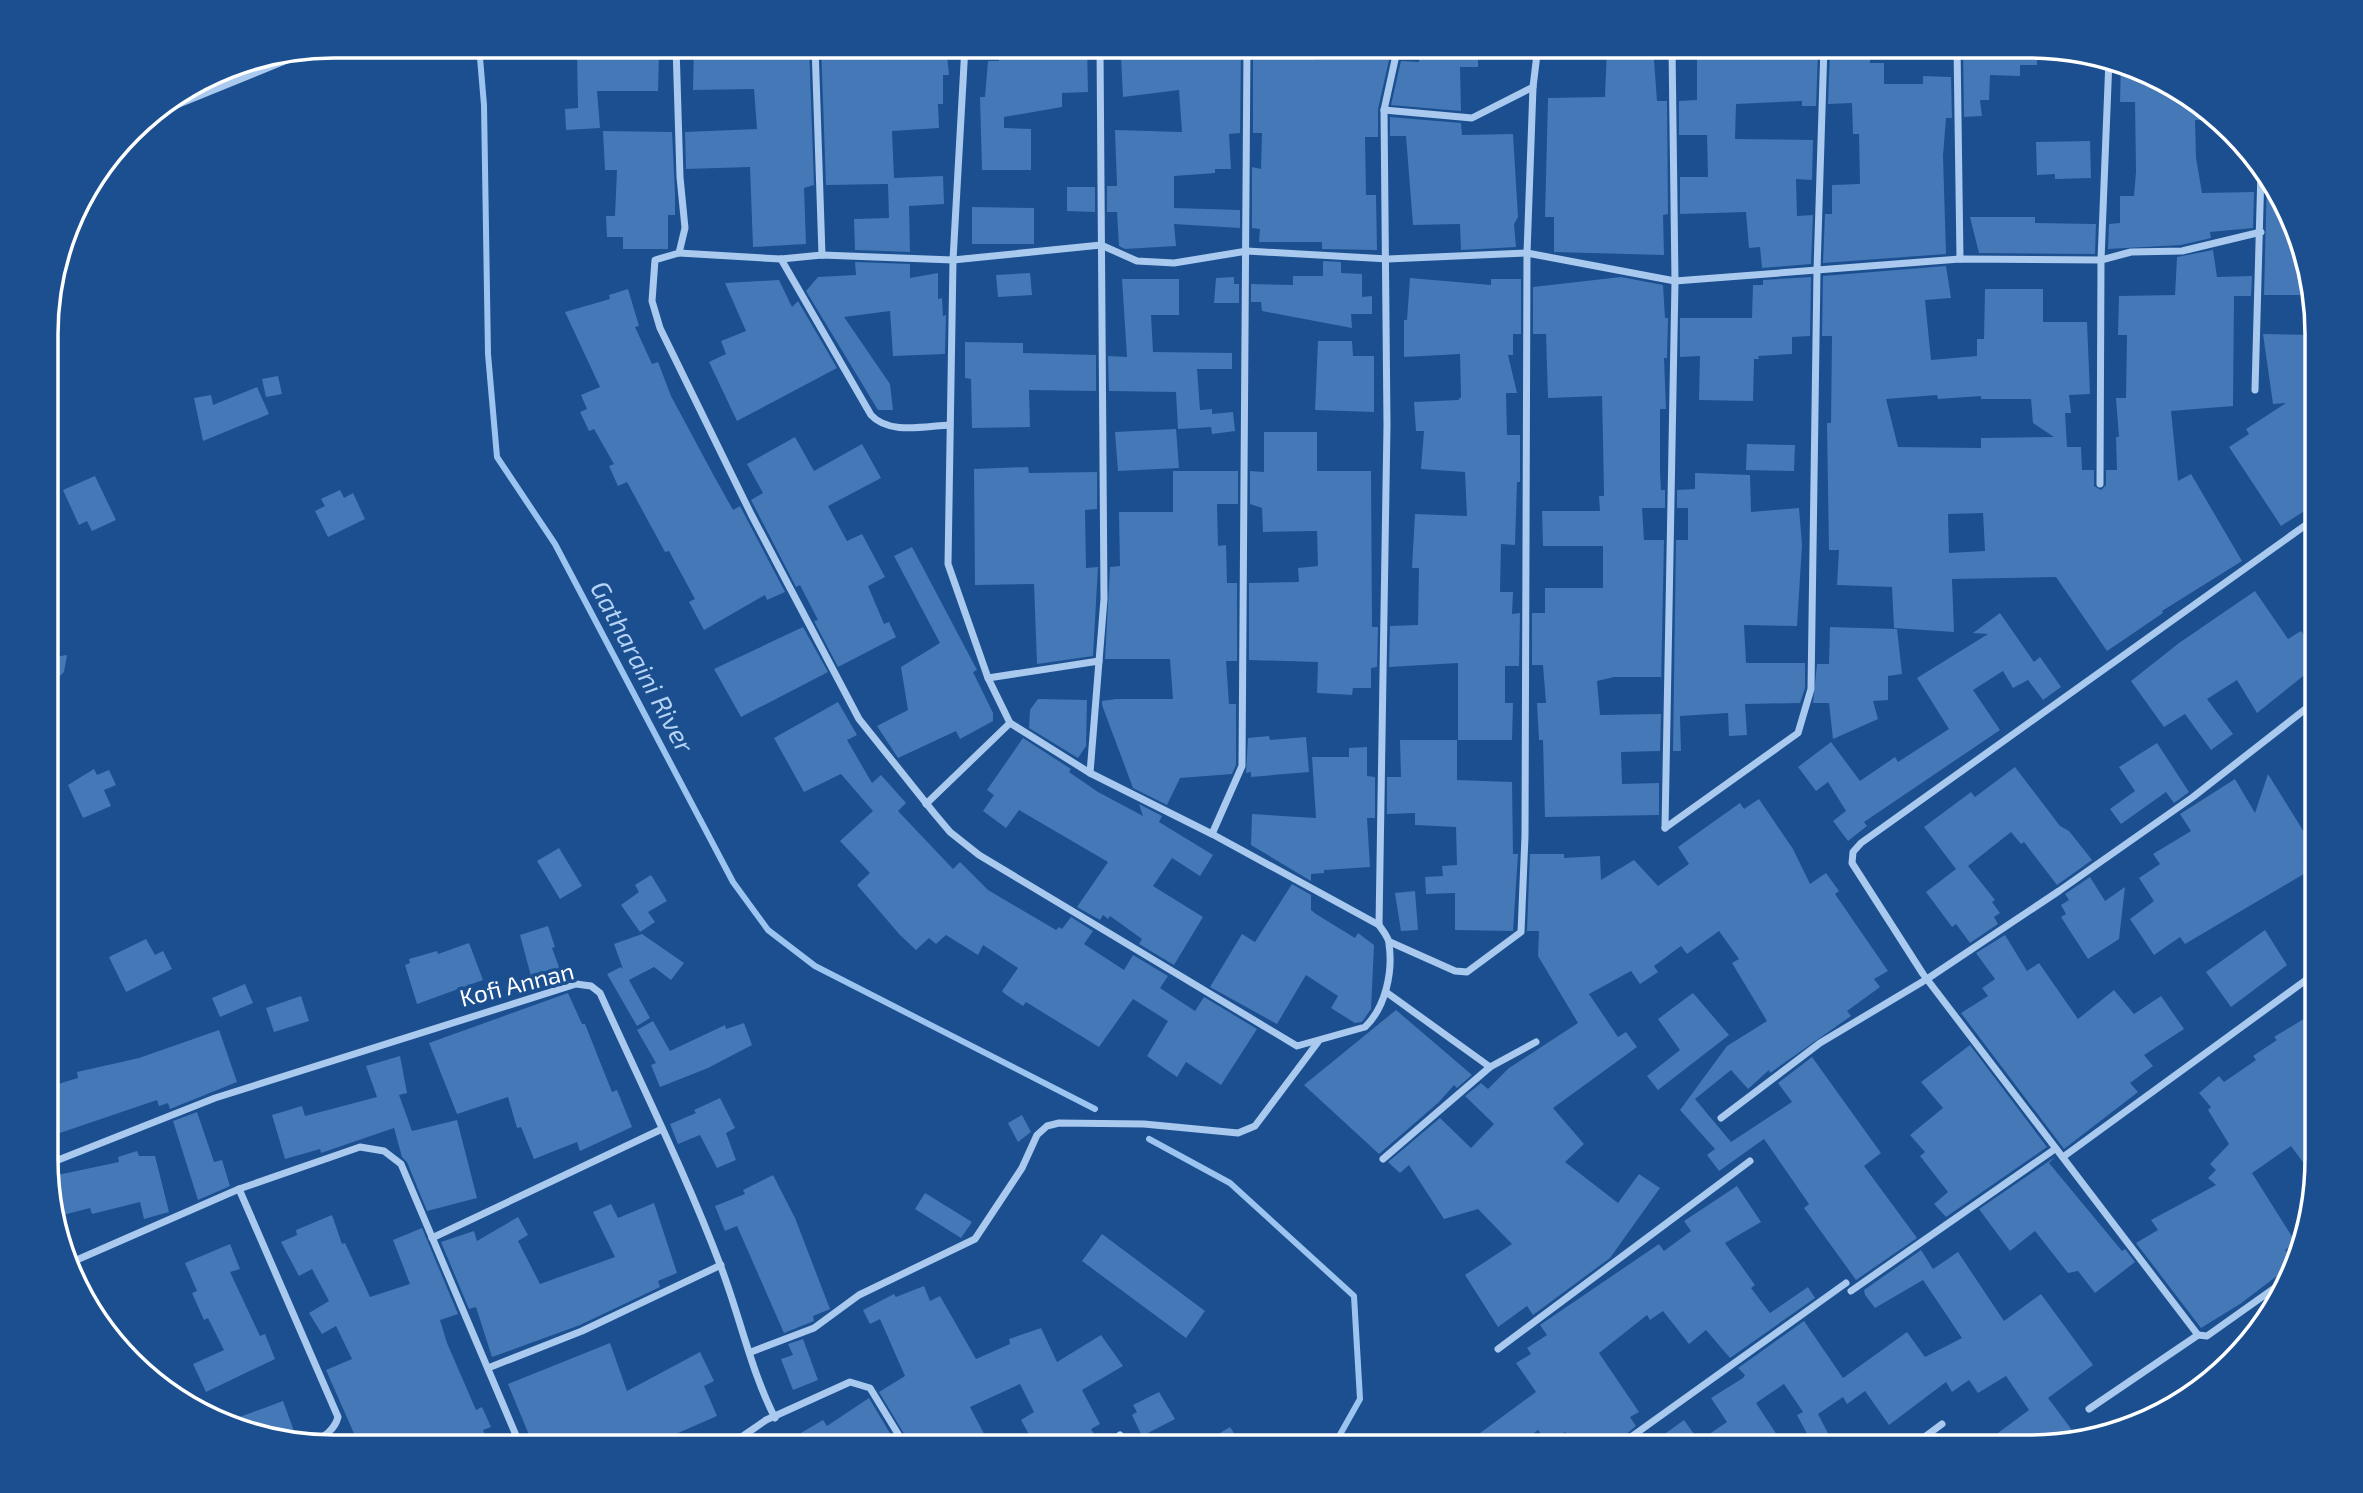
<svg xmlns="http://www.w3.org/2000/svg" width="2363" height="1493" font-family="'Exo 2',sans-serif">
  <rect width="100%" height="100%" fill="#1b4f8f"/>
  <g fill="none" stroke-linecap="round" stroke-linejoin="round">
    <!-- stream -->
    <g stroke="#9cc4f0" stroke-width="6">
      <path d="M479 46 484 105 488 354 497 457 555 544 733 882 768 930 815 966 1095 1109"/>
      <path d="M1149 1139 1230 1183 1354 1296 1360 1399 1333 1447"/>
    </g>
  </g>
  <!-- building -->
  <g fill="#4478b7" fill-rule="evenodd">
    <path d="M694 46H809L814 185 804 188 806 244 753 247 750 167 686 169 685 132 757 129 754 89 693 90Z"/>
    <path d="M821 46H946L949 75H943V104H938L939 128 892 131 894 178 943 176 944 204 909 206 910 252 855 250 854 219 889 218 888 184 826 185Z"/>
    <path d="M999 46H1087L1088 92 1062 93V107L1004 117V128L1031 129V170H982L980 97H985L988 61H999Z"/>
    <path d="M1142 46H1241L1240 133 1229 134 1231 169H1215V173L1174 176V208L1240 210V228L1174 224 1176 246 1125 249 1119 246 1117 212H1107V186H1117L1115 130 1182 132 1179 90 1123 97 1121 57H1142Z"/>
    <path d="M1253 46H1315L1314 60H1389L1378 109V137H1365L1366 195H1376L1377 250 1322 249V242H1259L1260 229 1252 228V167L1261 169 1262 133H1253Z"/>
    <path d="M1420 46H1478V67H1460L1461 111 1391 105 1401 61 1419 62Z"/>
    <path d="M1607 46H1653L1657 101H1667L1668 214 1663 215 1664 255 1554 252V217H1545L1548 98 1605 97Z"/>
    <path d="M1697 46H1806V53L1818 52 1816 106H1802V101L1736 104 1735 139 1813 140 1812 180 1796 179 1797 216 1813 215 1811 264 1762 268 1760 247 1749 248 1746 212 1680 214V177H1708L1707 135H1679V101L1697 100Z"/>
    <path d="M1963 46 2037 47V65H2020V76L1990 75 1989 100H1980L1982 116 1964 117Z"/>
    <path d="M577 51 659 54 658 91H597L600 128 566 130 565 109 578 108Z"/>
    <path d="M1870 51V63H1884V84H1923V76L1951 77 1952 118H1946L1943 156 1946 254 1823 263 1825 214H1832V185L1860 184 1859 134H1853L1852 103 1828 104 1830 52Z"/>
    <path d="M2121 60 2189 94 2214 120H2195L2196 158 2202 193 2254 192 2253 228 2210 232 2211 238 2181 245 2108 249 2109 224 2120 223V196H2134L2136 172 2135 102H2120Z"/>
    <path d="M1390 117 1461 123 1462 135 1513 134 1518 217 1514 224 1516 247 1461 250 1460 224 1413 225 1406 136H1390Z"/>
    <path d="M603 131 672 132 675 194V215H668V249H623V237H607L606 216H615L617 170H605Z"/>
    <path d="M2090 141 2091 178 2055 179V174L2037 175 2036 142Z"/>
    <path d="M2267 177 2279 190 2311 295H2264Z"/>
    <path d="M1067 187H1095V212L1067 211Z"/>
    <path d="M972 207 1034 208V244H972Z"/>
    <path d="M1970 217H2035V223L2096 224 2095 254 1979 253Z"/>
    <path d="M2213 250 2217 277 2252 276 2251 296H2234L2233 406 2171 411 2178 481 2191 474 2242 561 2162 611 2163 613 2107 651 2056 577 1952 579 1954 632 1894 628 1892 587 1837 585 1839 550H1829L1827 423H1831L1832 336H1822L1823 276 1946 266 1951 298 1925 300 1931 360 1977 356V339H1984L1985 289H2043V322H2087L2090 394 2069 395 2071 413H2065L2067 447H2081L2082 470H2094V486L2101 490 2106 485V470H2117L2116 437H2119L2116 398H2126L2127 335H2118L2119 296 2175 295 2177 257ZM1937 395 1938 399 1981 396V399H2031L2033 423 2054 437 1981 438V448L1898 447 1886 399ZM1983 513 1985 551 1949 553 1948 514Z"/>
    <path d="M1323 261 1341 262V273L1362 274V297L1372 296V314H1351L1352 328 1262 311 1261 302H1251V284L1293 285V276H1323Z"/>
    <path d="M855 262 910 264V278L938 273V299L942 298 943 316 946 315 945 354 893 356 890 311 844 317 890 384 893 410H878L806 291 818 277 856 275Z"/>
    <path d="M1030 273 1032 295 998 297 996 275Z"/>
    <path d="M1234 277V284H1239V303H1214L1216 278Z"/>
    <path d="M1621 277 1663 285 1665 318H1668L1667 358H1664L1666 409H1660V472L1661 490H1665V508H1642L1644 540H1664L1661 686V677H1614L1597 681 1600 715 1661 714 1660 751 1621 752 1622 784 1659 783V815L1545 817 1543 740H1539L1537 703H1546L1543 665H1532V613H1545V588H1603V546H1543L1542 511H1600L1599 496H1604L1603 439 1602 396 1548 398 1546 334H1533V287Z"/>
    <path d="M1811 277 1810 336 1792 337V354L1758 356 1759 359H1754L1753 401 1699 400 1700 356 1680 357V318H1752L1753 285H1763V280Z"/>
    <path d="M1410 278 1491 285V279H1521V334H1513V355H1508L1517 393H1506L1507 435H1520V482H1517L1515 545 1501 544 1500 592H1513L1512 614 1520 613 1519 666H1505V703H1513L1512 740H1458V663L1389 667 1390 626 1418 625 1419 568H1412L1415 514 1467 516 1465 472 1421 469 1424 431H1416L1414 402 1458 400 1461 397 1460 354 1404 357V320H1407Z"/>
    <path d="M1122 279H1179V315H1151L1153 352 1232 353V369H1197L1200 410 1212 409V414L1233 412 1235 431 1212 434 1211 427 1178 429 1176 392 1109 391 1108 356 1127 357Z"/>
    <path d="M779 280 792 307 798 301 837 368 737 421 709 362 726 354 721 341 746 331 725 283Z"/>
    <path d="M628 289 639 326 635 327 652 364 658 362 671 396 714 476 733 510 740 506 785 592 767 600 765 595 704 630 689 602 695 599 669 551 665 552 627 482 618 486 609 466 614 464 594 429 589 431 580 412 587 409 581 395 600 387 565 312 610 299 609 295Z"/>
    <path d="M2263 334 2317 335V503L2281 526 2229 447 2249 434 2246 429 2286 403 2273 404Z"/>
    <path d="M1318 341H1352L1353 356H1374V412L1315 410Z"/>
    <path d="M965 342 1023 343V353L1096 355V391L1029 390 1030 427 972 428 971 379 965 378Z"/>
    <path d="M278 376 282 394 266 397 262 379Z"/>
    <path d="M257 387 269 414 203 441 194 398 211 395 213 405Z"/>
    <path d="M1176 429 1179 468 1118 471 1115 432Z"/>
    <path d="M1264 432H1317V471H1371L1372 627H1378L1377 667 1371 668V688H1353L1352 695 1317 693 1318 662 1249 660V583L1299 582 1298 568 1318 566 1317 531 1263 532 1262 508 1250 504V471L1264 472Z"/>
    <path d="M795 437 814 471 862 444 881 478 828 506 847 541 862 534 885 577 868 586 884 624 889 622 896 637 838 667 814 621 818 620 800 585 796 587 751 500 763 493 747 464Z"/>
    <path d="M1747 444 1795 445 1794 471 1746 470Z"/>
    <path d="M1028 467 1029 473 1097 472V509L1085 510 1086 568 1098 567 1093 656 1037 664 1034 584 975 585 974 469Z"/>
    <path d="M1173 471H1238V504H1217L1218 546 1226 545 1227 583H1237V661H1226L1229 704H1236V765L1232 774 1180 778 1167 805 1133 788 1102 705V701L1116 699H1173L1170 659H1105L1110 567 1120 566 1119 512H1173Z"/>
    <path d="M1695 473 1750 475 1751 512 1799 508 1802 545 1797 626 1744 625 1746 663H1805V688L1800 703 1745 704 1747 735 1729 736 1728 713 1680 716 1681 751H1673L1676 540H1688V508H1677V490L1695 489Z"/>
    <path d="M95 476 116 520 92 531 87 521 79 525 63 490Z"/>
    <path d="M340 490 344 498 353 493 365 519 328 537 315 511 325 506 321 499Z"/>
    <path d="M912 547 977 670 973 672 993 713V721L960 739 956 731 898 758 877 726 908 710 901 667 940 643 894 556Z"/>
    <path d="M2255 591 2288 639 2301 631 2317 655V665L2257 713 2237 680 2207 699 2233 734 2211 750 2185 714 2164 727 2131 681 2179 643Z"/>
    <path d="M2000 613 2034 662 2040 657 2061 687 2043 700 2028 680 2013 688 2003 671 1973 690 2000 730 1864 822 1867 826 1848 841 1833 821 1846 811 1828 782 1816 791 1798 767 1831 742 1860 781 1895 757 1898 762 1949 729 1917 678 1988 634 1973 633Z"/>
    <path d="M803 627 828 672 741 717 714 669Z"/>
    <path d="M1830 627 1897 629 1902 674 1888 676V700L1873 701 1878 719 1833 739 1829 703H1813L1817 664H1829Z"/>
    <path d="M67 655 64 672 48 687V658Z"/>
    <path d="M1038 699 1087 700 1086 746 1078 758 1029 728 1030 710Z"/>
    <path d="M838 702 857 735 847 740 872 783 881 775 906 803 898 811 953 869 960 862 988 890 1056 930 1059 927 1062 929 1071 917 1093 931 1084 944 1124 970 1133 955 1168 976 1160 988 1195 1011 1204 997 1257 1029 1221 1085 1186 1062 1177 1077 1147 1056 1168 1021 1133 999 1099 1047 1026 1002 1023 1006 1005 994 1002 991 1018 968 983 945 978 955 946 935 936 944 929 938 916 950 900 935 857 885 870 873 840 841 873 811 841 774 804 792 774 738Z"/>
    <path d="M1269 736 1270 740 1306 737 1309 772 1251 777V772L1246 773 1248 738Z"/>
    <path d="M1023 738 1071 769 1069 772 1098 792 1143 816 1139 804 1162 816 1159 822 1213 855 1200 876 1172 858 1153 886 1203 917 1174 965 1139 944 1142 939 1110 916 1108 919 1103 915 1100 920 1077 907 1108 862 1019 810 1006 828 983 811 994 795 987 790Z"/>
    <path d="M1400 740H1457V780L1512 782 1513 854H1518L1513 931 1455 930V893L1426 894 1425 877 1443 876 1442 866 1457 865 1456 827 1415 825V813L1387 814V777H1401Z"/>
    <path d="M2157 743 2189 792 2174 803 2166 792 2121 824 2110 809 2135 791 2119 767Z"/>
    <path d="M1367 747V776L1375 777V818H1367L1370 867 1324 870V873L1311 874V881L1251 845 1252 814 1316 818 1312 757H1349V748Z"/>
    <path d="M2015 767 2060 826 2069 831 2092 860 2057 885 2024 842 2021 844 2011 832 1968 866 1995 900 1992 902 2000 913 1994 917 1998 924 1970 943 1956 924 1952 927 1926 892 1956 869 1924 827 1971 792 1975 797Z"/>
    <path d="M94 769 97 775 109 770 116 785 104 790 111 806 83 818 68 785Z"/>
    <path d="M2268 774 2312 845 2303 862 2309 871 2185 944 2180 937 2154 955 2130 919 2154 901 2139 878 2160 864 2153 854 2191 831 2180 814 2235 779 2255 813Z"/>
    <path d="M1759 799 1793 849 1810 884 1826 873 1839 891 1835 894 1888 971 1874 979 1880 987 1847 1011 1851 1016 1770 1073 1769 1070 1748 1089 1731 1070 1695 1099 1731 1142 1792 1102 1778 1083 1812 1057 1881 1153 1864 1166 1917 1238 1856 1280 1804 1208 1809 1204 1764 1139 1719 1171 1707 1155 1715 1149 1680 1110 1727 1046 1767 1021 1732 963 1739 959 1719 931 1687 954 1681 946 1654 966 1658 972 1640 984 1631 971 1589 994 1618 1037 1626 1032 1637 1047 1553 1108 1584 1144 1565 1162 1618 1203 1639 1174 1660 1188 1610 1258 1533 1315 1527 1306 1498 1327 1465 1275 1512 1244 1478 1209 1444 1219 1409 1165 1400 1173 1388 1162 1440 1118 1471 1148 1494 1124 1465 1096 1481 1083 1488 1089 1509 1068 1578 1023 1538 956 1539 931H1527L1530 854H1564V858L1600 856 1601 880 1634 860 1658 886 1689 864 1678 847 1740 803 1744 809Z"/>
    <path d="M559 848 582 886 560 899 537 861Z"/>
    <path d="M651 875 667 901 648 912 655 922 640 932 621 905 639 892 635 885Z"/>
    <path d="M2090 877 2105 901 2125 887 2119 939 2088 959 2061 917 2066 914 2061 905 2069 900 2065 894Z"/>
    <path d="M1292 884 1311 895V910L1316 914 1355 938 1358 933 1374 945 1371 1009 1362 1022 1355 1023 1331 1008 1338 996 1306 975 1277 1024 1210 987 1242 934 1255 942Z"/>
    <path d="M1415 891 1418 930 1401 931 1395 893Z"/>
    <path d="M548 926 555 947 552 948 564 981 535 991 520 935Z"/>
    <path d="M2265 930 2287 965 2231 1007 2206 972Z"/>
    <path d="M642 934 684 963 671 980 654 967 629 980 650 1018 637 1026 607 974 621 967 623 969 614 944Z"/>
    <path d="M2005 935 2027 971 2039 963 2078 1019 2114 990 2134 1014 2161 996 2184 1029 2144 1055 2153 1066 2130 1083 2138 1092 2064 1149 1961 1013 1988 996 1982 988 1995 979 1976 953Z"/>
    <path d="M146 939 155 955 163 951 172 969 126 992 109 957Z"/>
    <path d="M469 943 483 980 417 1004 405 965 410 963 409 959 437 951 438 954Z"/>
    <path d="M245 984 253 1003 220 1017 212 998Z"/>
    <path d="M568 993 582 1024H585L612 1092 617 1090 632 1127 580 1151 577 1142 534 1159 521 1127 517 1128 508 1097 457 1114 429 1043Z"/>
    <path d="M1693 993 1729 1035 1658 1090 1647 1076 1680 1050 1658 1019Z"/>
    <path d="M301 996 309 1021 274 1032 266 1008Z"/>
    <path d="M1396 1010 1472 1075 1457 1088 1454 1085 1439 1102 1379 1154 1304 1085Z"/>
    <path d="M2317 1011V1080L2306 1087 2317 1104 2316 1180 2291 1146 2252 1173 2296 1243 2285 1250 2294 1263 2240 1304 2201 1328 2136 1243 2158 1230 2151 1220 2216 1185 2208 1178 2216 1170 2210 1164 2229 1144 2208 1110 2211 1107 2199 1093 2219 1076 2224 1082 2256 1060 2253 1056 2277 1040 2274 1037Z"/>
    <path d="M653 1021 670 1051 725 1025 726 1029 744 1023 752 1045 708 1068 660 1087 651 1065 656 1063 637 1030Z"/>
    <path d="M219 1030 237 1082 170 1109 168 1103 159 1106 157 1100 48 1137V1087L78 1078 77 1072 139 1058Z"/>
    <path d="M1970 1045 2047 1147 1946 1217 1934 1204 1948 1192 1920 1156 1925 1152 1910 1135 1943 1108 1921 1082Z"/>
    <path d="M400 1056 407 1093 399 1095 412 1131 457 1120 477 1198 427 1211 407 1162 402 1157 394 1128 321 1153 320 1149 285 1159 272 1115 302 1106 305 1116 377 1097 366 1066Z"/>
    <path d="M720 1098 735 1128 726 1133 736 1160 717 1168 700 1135 678 1144 670 1124 696 1113 694 1110Z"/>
    <path d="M197 1112 214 1162 222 1160 230 1186 198 1200 173 1121Z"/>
    <path d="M1022 1115 1031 1132 1018 1142 1008 1123Z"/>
    <path d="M137 1151 139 1156H155L169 1212 144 1219 140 1202 92 1214 90 1208 59 1216 48 1177 119 1162 118 1157Z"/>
    <path d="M2055 1157 2049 1163 2122 1251 2125 1249 2135 1262 2095 1293 2078 1271 2068 1273 2035 1231 2010 1251 1979 1209Z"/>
    <path d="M773 1175 795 1218 830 1309 813 1316 814 1321 784 1333 737 1226 725 1231 715 1206 745 1194 743 1190Z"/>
    <path d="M1737 1186 1761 1222 1725 1243 1755 1285 1751 1288 1770 1313 1808 1287 1815 1298 1730 1358 1706 1330 1689 1344 1663 1311 1650 1320 1647 1315 1599 1353 1639 1412 1630 1417 1636 1426 1611 1447H1576L1565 1432 1549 1444 1538 1430 1516 1447H1461L1536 1392 1516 1363 1531 1354 1527 1348 1547 1335 1540 1325 1659 1244 1664 1251 1691 1231 1684 1221Z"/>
    <path d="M925 1193 972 1222 961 1238 915 1209Z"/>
    <path d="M654 1203 677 1273 658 1281 660 1287 580 1325 492 1357 476 1307 469 1309 441 1242 474 1231 477 1241 518 1217 528 1235 518 1241 540 1284 615 1257 593 1212 611 1204 618 1218Z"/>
    <path d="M332 1215 342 1244 345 1243 370 1297 410 1284 393 1240 422 1228 458 1314 440 1320 447 1343 476 1410 482 1407 491 1427 483 1430 490 1447H360L326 1370 352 1359 336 1326 322 1334 309 1313 329 1301 312 1269 299 1276 281 1242 297 1235 296 1230Z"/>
    <path d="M1102 1234 1205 1311 1186 1338 1082 1261Z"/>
    <path d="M230 1244 240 1269 230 1272 260 1336 265 1334 275 1359 206 1392 193 1364 224 1350 208 1318 204 1320 192 1293 197 1291 185 1263Z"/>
    <path d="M1921 1250 1933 1269 1958 1252 2004 1321 2041 1294 2093 1365 2048 1398 2078 1438 2048 1447H1979L2029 1410 2006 1376 1978 1393 1969 1380 1952 1392 1946 1382 1889 1425 1865 1391 1847 1404 1843 1397 1818 1414 1835 1447H1814L1797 1415 1803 1412 1784 1384 1756 1403 1781 1441 1772 1447H1627L1643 1436 1649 1445 1684 1420 1699 1441 1727 1422 1711 1398 1743 1378 1745 1375 1738 1368 1804 1321 1843 1378 1907 1332 1925 1357 1962 1338 1923 1280 1875 1308 1865 1295 1864 1290Z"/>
    <path d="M924 1286 930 1301 940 1296 976 1359 1010 1344 1009 1339 1041 1328 1057 1362 1101 1335 1123 1366 1082 1390 1100 1424 1091 1429 1095 1436 1075 1447H1036L1021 1420 1034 1412 1020 1384 970 1407 991 1447H912L879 1392 905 1376 880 1319 870 1324 863 1310 894 1294 896 1297Z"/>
    <path d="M803 1339 818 1380 793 1390 781 1359 793 1355 788 1344Z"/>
    <path d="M610 1343 627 1391 700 1352 714 1381 704 1386 717 1416 646 1447H534L508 1384Z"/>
    <path d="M1159 1392 1175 1419 1142 1436 1132 1415 1137 1412 1133 1405Z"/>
    <path d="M869 1398 891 1435 874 1447H865L855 1434 833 1447H777L823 1420 827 1426Z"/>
    <path d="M283 1401 298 1442 241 1432 223 1423Z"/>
    <path d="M1230 1427 1243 1447H1197Z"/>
  </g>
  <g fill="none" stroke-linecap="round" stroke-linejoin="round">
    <!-- minor -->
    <g stroke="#a9c9ee" stroke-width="7">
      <path d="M676 46 680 177 685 228 679 253 655 260 652 301 660 328 751 514 859 719 934 813 950 832 979 855 1297 1046 1365 1027C1386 1007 1393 971 1389 944 1389 937 1382 930 1379 925L1212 834 1090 773 1104 599 1100 46"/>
      <path d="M815 46 822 255"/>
      <path d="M965 46 953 260 948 564 988 678 1010 723 1090 773"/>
      <path d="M1957 46 1960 259"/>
      <path d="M1384 110 1472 118 1533 87"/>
      <path d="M142 119 314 49"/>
      <path d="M679 253 781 259 822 255 953 260 1101 245 1137 261 1174 263 1247 251 1388 259 1527 253 1675 281 1960 259 2101 260 2131 252 2182 251 2261 232"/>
      <path d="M781 259 871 415C889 435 925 426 950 425"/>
      <path d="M2255 390 2261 170"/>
      <path d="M2100 484 2101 260 2109 59"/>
      <path d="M988 678 1099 661"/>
      <path d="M926 804 1010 723"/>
      <path d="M1665 828 1798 733 1811 689 1817 270 1824 46"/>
      <path d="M1665 828 1675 281 1672 46"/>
      <path d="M1212 834 1242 766 1247 46"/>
      <path d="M1379 925 1387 425 1384 110 1398 46"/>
      <path d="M1390 942 1455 971 1467 972 1521 932 1525 836 1527 253 1533 87 1538 46"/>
      <path d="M1386 992 1490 1067"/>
      <path d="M1721 1118 1820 1043 1927 979 2059 891 2193 797 2317 700"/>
      <path d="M2063 1157 2317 972"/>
      <path d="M1383 1159 1490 1067 1536 1042"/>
      <path d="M48 1164 215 1098 576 984 591 986 600 993C641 1084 686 1174 721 1267 740 1317 751 1371 775 1418"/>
      <path d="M239 1189 338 1417C334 1432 322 1437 310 1444"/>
      <path d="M432 1238 662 1129"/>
      <path d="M72 1262 239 1189 360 1147 384 1151 401 1164 521 1447"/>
      <path d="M1851 1291 2055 1149"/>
      <path d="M2198 1335 1923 974 1852 863 1853 852 1861 843 2317 517"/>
      <path d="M1498 1349 1750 1161"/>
      <path d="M751 1352 814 1328 859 1295 975 1239 1022 1168 1037 1135 1047 1126 1059 1123 1144 1124 1238 1133 1255 1126 1318 1042"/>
      <path d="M488 1368 582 1331 721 1265"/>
      <path d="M2089 1409 2198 1335 2207 1336 2290 1277"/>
      <path d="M727 1447 766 1420 850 1382 870 1388 906 1447"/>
      <path d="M1106 1447 1120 1435 1133 1447"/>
      <path d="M1617 1447 1846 1283"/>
      <path d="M1911 1447 1942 1424"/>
    </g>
  </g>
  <g text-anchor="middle" stroke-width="7" stroke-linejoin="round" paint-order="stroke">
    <!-- street labels -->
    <g font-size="24" fill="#fff" stroke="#1b4f8f">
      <text transform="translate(517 985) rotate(-14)" y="8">Kofi Annan</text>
    </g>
    <!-- water labels -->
    <g font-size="26" font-style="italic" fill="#b5d3f5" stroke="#1b4f8f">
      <text transform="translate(642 667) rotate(62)" y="9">Gatharaini River</text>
    </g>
  </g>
  <!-- crop -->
  <path d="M0 0H2363V1493H0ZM334 58H2029A276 276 0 0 1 2305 334V1159A276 276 0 0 1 2029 1435H334A276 276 0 0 1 58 1159V334A276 276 0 0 1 334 58Z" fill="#1b4f8f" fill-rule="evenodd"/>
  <path fill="none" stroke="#fff" stroke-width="3.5" d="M334 58H2029A276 276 0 0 1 2305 334V1159A276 276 0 0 1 2029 1435H334A276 276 0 0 1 58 1159V334A276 276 0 0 1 334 58Z"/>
</svg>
